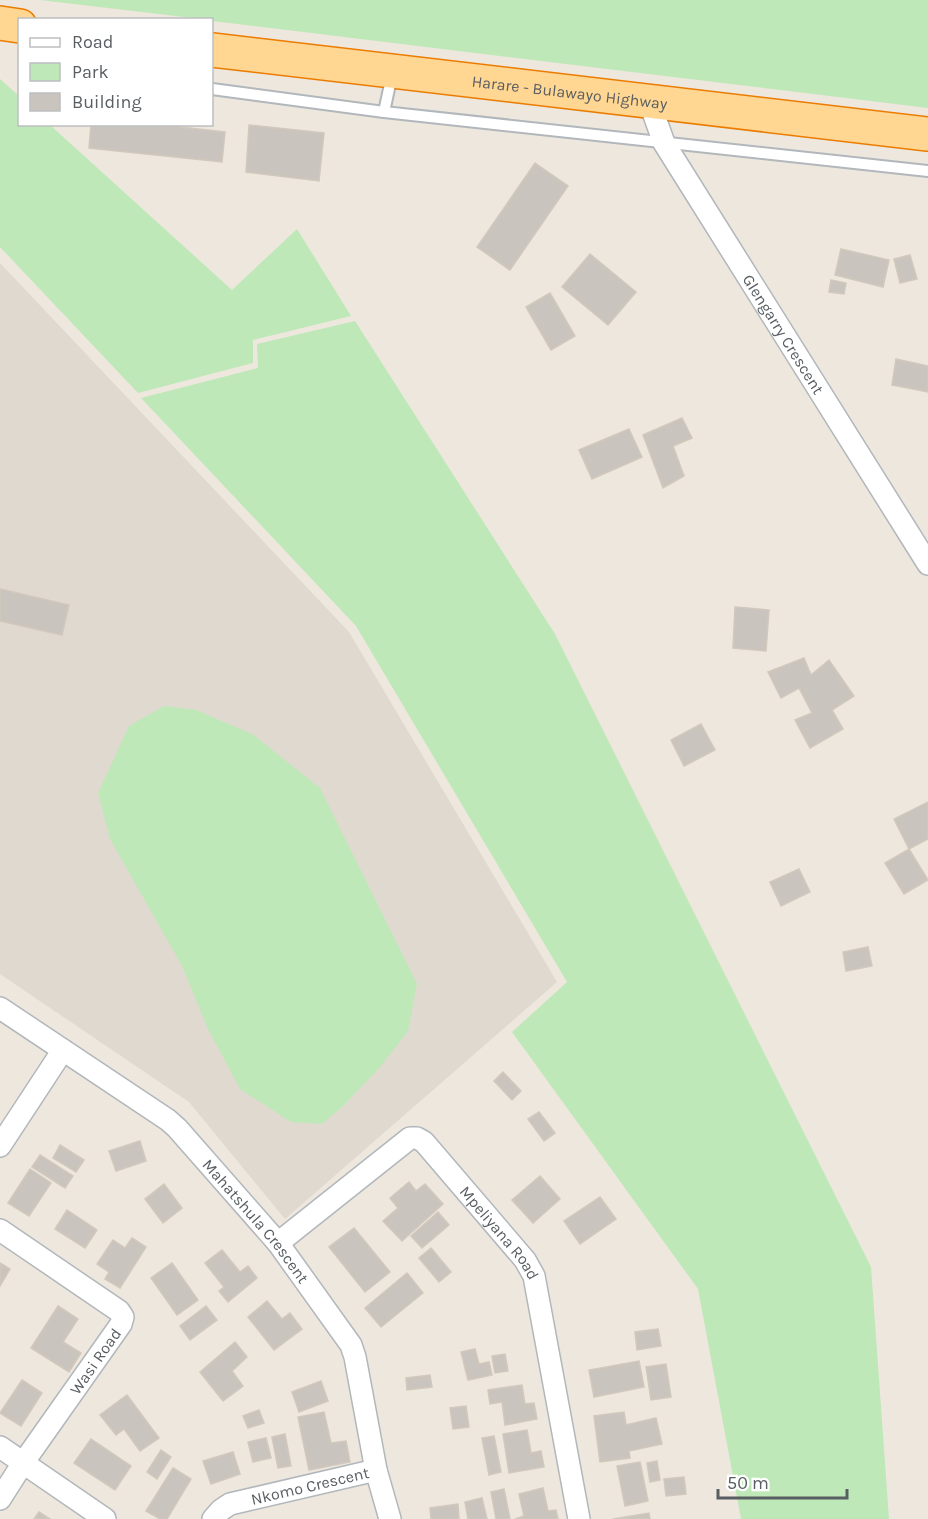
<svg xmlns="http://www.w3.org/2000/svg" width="928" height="1519" font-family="Karla,sans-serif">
  <rect width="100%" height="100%" fill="#ede7de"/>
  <!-- education -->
  <path fill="#dfd9cf" d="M0 263 349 632 557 982 285 1219 189 1102 0 974Z"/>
  <!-- green -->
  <g fill="#bfe8b8">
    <path d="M40 0H928V108L212 21V20L201 19Z"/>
    <path d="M0 79 19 96 20 124 50 125 232 290 297 229 351 316 253 340V363L138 393 0 247Z"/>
    <path d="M355 321 555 634 871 1267 889 1519H741L698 1289 512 1032 567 982 356 626 141 398 258 368 257 344Z"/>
    <path d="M164 706 196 710 252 734 320 788 417 984 408 1031 380 1067 343 1106 322 1124 291 1122 240 1089 208 1029 182 966 110 839 98 793 129 726Z"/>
  </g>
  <!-- building -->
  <g fill="#cac4be" stroke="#d2c8bc" stroke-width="1.5">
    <path d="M91 124H153L225 132 222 162 89 148Z"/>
    <path d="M249 125 324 133 319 181 246 172Z"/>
    <path d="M535 163 568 186 510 270 477 247Z"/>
    <path d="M841 249 889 260 883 287 835 275Z"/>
    <path d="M590 254 636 292 608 325 562 287Z"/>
    <path d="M910 255 917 279 900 283 894 259Z"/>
    <path d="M831 280 846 283 844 294 829 292Z"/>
    <path d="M550 293 575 336 551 350 526 307Z"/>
    <path d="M896 359 928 366V392L892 385Z"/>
    <path d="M682 418 692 438 673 446 684 476 663 488 643 435Z"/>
    <path d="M629 429 642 457 592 479 579 450Z"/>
    <path d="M0 589 69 605 62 635 0 621Z"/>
    <path d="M735 607 769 610 766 651 733 648Z"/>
    <path d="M804 658 811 675 829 660 854 696 832 710 843 729 810 748 795 720 812 713 799 688 781 698 768 672Z"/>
    <path d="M701 724 715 750 684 766 671 740Z"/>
    <path d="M928 802V839L909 849 894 819Z"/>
    <path d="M909 849 928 880 904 894 885 863Z"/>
    <path d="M799 869 810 892 781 906 770 882Z"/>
    <path d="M868 947 872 966 846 971 843 952Z"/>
    <path d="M503 1072 521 1091 512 1100 494 1081Z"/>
    <path d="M539 1112 555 1133 544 1141 528 1119Z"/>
    <path d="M140 1141 146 1161 116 1171 109 1151Z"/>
    <path d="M60 1145 84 1160 76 1172 53 1158Z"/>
    <path d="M40 1155 73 1176 65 1188 32 1167Z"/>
    <path d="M30 1169 51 1183 29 1216 8 1203Z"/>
    <path d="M540 1176 560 1199 533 1223 512 1200Z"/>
    <path d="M409 1182 416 1191 425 1184 443 1204 402 1241 383 1221 398 1208 390 1198Z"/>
    <path d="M164 1184 182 1208 163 1223 145 1199Z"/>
    <path d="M600 1197 616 1219 580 1244 564 1221Z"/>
    <path d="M67 1210 97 1230 85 1248 55 1229Z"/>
    <path d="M438 1212 449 1225 422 1248 411 1236Z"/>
    <path d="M354 1228 390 1272 365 1292 329 1247Z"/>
    <path d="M132 1238 146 1247 120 1288 105 1279 109 1272 97 1264 113 1240 125 1248Z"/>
    <path d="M431 1248 451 1272 439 1282 419 1258Z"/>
    <path d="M222 1250 240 1272 248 1266 257 1278 228 1302 219 1291 224 1287 205 1263Z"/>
    <path d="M0 1263 10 1269 0 1286Z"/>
    <path d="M172 1263 198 1300 177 1315 151 1278Z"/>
    <path d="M407 1273 423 1293 381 1327 365 1308Z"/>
    <path d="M267 1301 282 1319 290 1313 302 1329 274 1350 248 1317Z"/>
    <path d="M58 1306 78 1319 63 1342 81 1353 69 1372 31 1348Z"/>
    <path d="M206 1306 217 1320 190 1340 180 1326Z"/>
    <path d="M658 1329 661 1346 637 1350 635 1332Z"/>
    <path d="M235 1342 247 1357 232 1371 243 1386 223 1401 200 1372Z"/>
    <path d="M475 1349 479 1364 489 1362 492 1375 468 1380 461 1352Z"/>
    <path d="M505 1354 508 1371 495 1373 492 1356Z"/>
    <path d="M639 1361 644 1387 594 1397 589 1370Z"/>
    <path d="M666 1364 671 1397 651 1400 646 1367Z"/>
    <path d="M430 1375 432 1387 407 1390 406 1378Z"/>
    <path d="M22 1380 42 1393 21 1426 0 1413Z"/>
    <path d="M321 1381 328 1401 299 1412 292 1392Z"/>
    <path d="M522 1385 525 1404 534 1403 537 1419 505 1425 502 1402 490 1404 488 1390Z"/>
    <path d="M127 1395 159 1438 140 1451 124 1429 116 1435 100 1415Z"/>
    <path d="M466 1406 469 1427 453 1429 450 1408Z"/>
    <path d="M259 1410 264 1423 248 1428 243 1416Z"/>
    <path d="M324 1412 331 1443 346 1441 350 1462 309 1470 298 1417Z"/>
    <path d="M624 1412 626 1425 656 1418 662 1444 629 1451 630 1458 600 1462 594 1416Z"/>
    <path d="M527 1430 531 1453 541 1451 544 1467 509 1473 503 1434Z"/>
    <path d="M285 1434 291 1466 278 1468 272 1437Z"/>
    <path d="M494 1436 501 1472 489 1475 482 1438Z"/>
    <path d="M266 1438 271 1458 253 1462 248 1442Z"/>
    <path d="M91 1439 131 1466 115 1490 74 1463Z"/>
    <path d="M161 1450 171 1457 157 1479 147 1472Z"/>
    <path d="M233 1452 240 1474 211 1484 203 1461Z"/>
    <path d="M657 1461 660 1480 650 1482 647 1463Z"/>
    <path d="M640 1462 648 1501 625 1506 617 1466Z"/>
    <path d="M173 1468 191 1479 167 1519H160L146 1511Z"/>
    <path d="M684 1477 686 1494 666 1496 664 1479Z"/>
    <path d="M543 1488 548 1511 556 1510 558 1519H515L524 1516 519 1494Z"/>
    <path d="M504 1489 510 1519H496L491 1492Z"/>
    <path d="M482 1498 487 1519H468L465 1502Z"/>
    <path d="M458 1504 459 1519H431L430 1508Z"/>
    <path d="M39 1512 50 1519H34Z"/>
    <path d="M649 1513 650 1519H613Z"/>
  </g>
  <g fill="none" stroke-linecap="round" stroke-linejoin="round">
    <defs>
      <g id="service">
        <path d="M212 89 384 112 928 171"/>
        <path d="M384 112 392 75"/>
      </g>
      <g id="minor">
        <path id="s1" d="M649 101 664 143 928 564"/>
        <path id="s2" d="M0 1008 168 1120 177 1128 278 1243 351 1345 355 1357 376 1470 390 1519"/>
        <path d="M0 1146 63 1050"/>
        <path d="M0 1230 119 1311 123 1317 121 1324 23 1463 0 1499"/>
        <path id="s3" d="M278 1243 410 1138H417L424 1142 525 1260 534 1276 579 1519"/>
        <path d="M0 1447 105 1519"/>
        <path id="s4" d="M213 1519 221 1510 230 1504 376 1470"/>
      </g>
      <g id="trunk">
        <path d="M0 23 20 26"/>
        <path id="s5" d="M212 50 928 134"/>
      </g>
    </defs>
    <!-- service casing -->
    <use href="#service" stroke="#b2b7bb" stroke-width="14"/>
    <!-- minor casing -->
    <use href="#minor" stroke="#b2b7bb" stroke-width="24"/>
    <!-- trunk casing -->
    <use href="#trunk" stroke="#eb7c00" stroke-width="36"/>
    <!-- service -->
    <use href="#service" stroke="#fff" stroke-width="10"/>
    <!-- minor -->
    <use href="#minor" stroke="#fff" stroke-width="21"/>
    <!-- trunk -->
    <use href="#trunk" stroke="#ffd692" stroke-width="33"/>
  </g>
  <g text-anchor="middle" stroke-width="6" stroke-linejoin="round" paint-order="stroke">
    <!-- street labels -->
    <g font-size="16" fill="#585e62" stroke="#fff">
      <text dy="6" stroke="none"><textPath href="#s5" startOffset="360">Harare - Bulawayo Highway</textPath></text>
      <text dy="6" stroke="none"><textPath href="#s1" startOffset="270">Glengarry Crescent</textPath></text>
      <text dy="6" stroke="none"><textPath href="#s2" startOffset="336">Mahatshula Crescent</textPath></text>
      <text dy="6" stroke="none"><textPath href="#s3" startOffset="302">Mpeliyana Road</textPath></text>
      <text transform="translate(95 1361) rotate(-55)" y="6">Wasi Road</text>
      <text dy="6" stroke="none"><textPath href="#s4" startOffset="105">Nkomo Crescent</textPath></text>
    </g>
  </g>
  <!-- legend -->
  <rect x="18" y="18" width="195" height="108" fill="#ffffff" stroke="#bcbfc0" stroke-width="1.5"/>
  <rect x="30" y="38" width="30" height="9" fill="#ffffff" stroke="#bcbfc0" stroke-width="1.5"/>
  <text x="72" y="48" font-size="18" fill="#585e62">Road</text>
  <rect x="30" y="63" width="30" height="18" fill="#bfe8b8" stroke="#bcbfc0" stroke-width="1.5"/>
  <text x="72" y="78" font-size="18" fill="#585e62">Park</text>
  <rect x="30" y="93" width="30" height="18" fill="#cac4be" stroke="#bcbfc0" stroke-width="1.5"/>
  <text x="72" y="108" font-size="18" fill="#585e62">Building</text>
  <!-- scale -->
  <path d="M718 1489v9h129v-9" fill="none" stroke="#585e62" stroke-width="3"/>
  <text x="727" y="1489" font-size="18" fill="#585e62" stroke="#ffffff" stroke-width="4.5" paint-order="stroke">50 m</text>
</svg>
